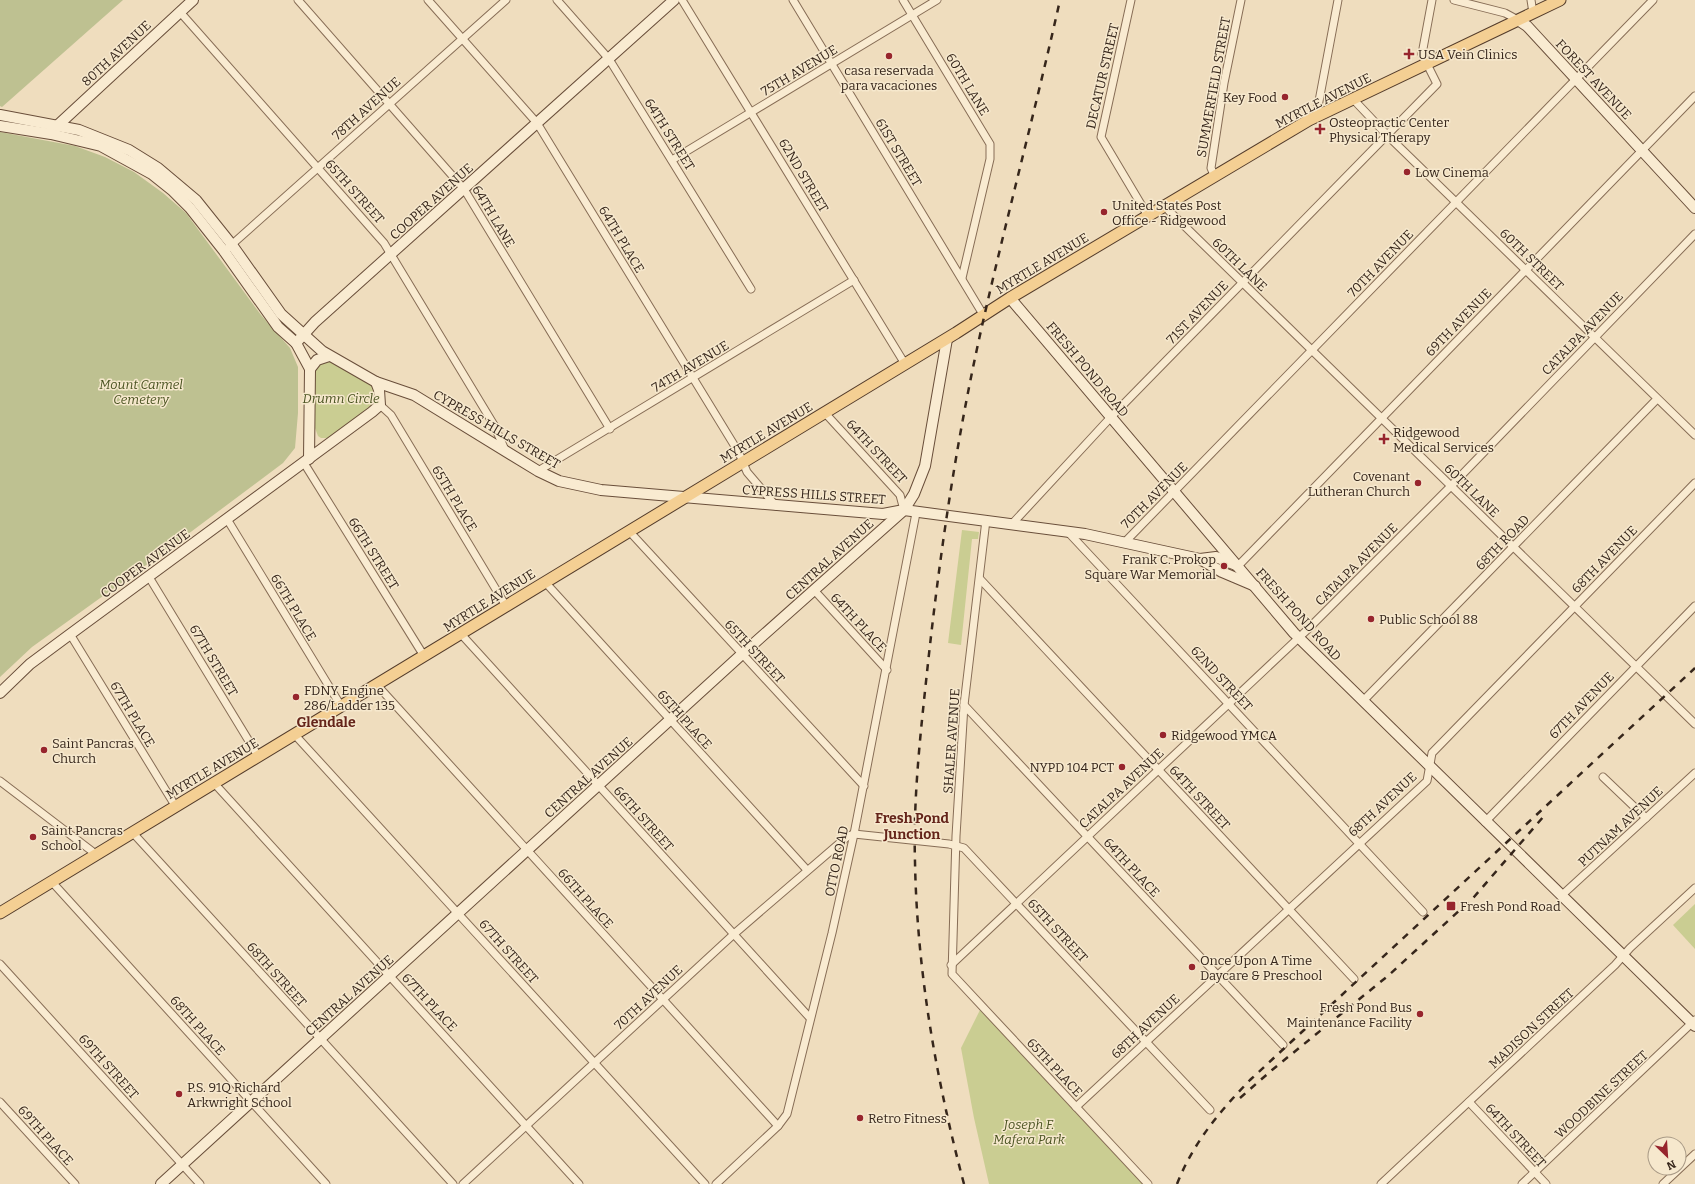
<svg xmlns="http://www.w3.org/2000/svg" width="1695" height="1184" font-family="Bitter,serif">
  <rect width="100%" height="100%" fill="#efddbe"/>
  <!-- green -->
  <g fill="#cacd92">
    <path d="M324 361 330 362 374 387 375 402 333 438H321L318 436 315 428V372L316 367Z"/>
    <path d="M962 530 979 532 978 539H972L961 645 948 643Z"/>
    <path d="M1695 904V949L1673 925Z"/>
    <path d="M982 1006 1148 1184H989L974 1118 961 1048Z"/>
  </g>
  <!-- cemetery -->
  <g fill="#bec191">
    <path d="M0 0H123L2 107 0 106Z"/>
    <path d="M0 132 75 146 105 157 134 172 163 193 186 213 261 315 290 348 298 367V413L295 448 283 463 160 555 32 647 0 677Z"/>
  </g>
  <g fill="none" stroke-linecap="round" stroke-linejoin="round">
    <defs>
      <g id="street">
        <path d="M298 0 464 189 610 429"/>
        <path d="M428 0 537 123 739 453 747 472 776 506"/>
        <path d="M557 0 609 59 751 289"/>
        <path d="M682 0 905 364"/>
        <path d="M793 0 984 316"/>
        <path d="M903 0 990 144V159L962 278"/>
        <path d="M1131 0 1101 137 1148 216"/>
        <path d="M1454 0 1505 13 1518 20"/>
        <path d="M1531 0 1533 13"/>
        <path d="M180 12 384 243 494 425 505 450"/>
        <path d="M1353 99 1387 135 1695 435"/>
        <path d="M1316 117 1338 0"/>
        <path d="M672 160 937 0"/>
        <path d="M1215 177 1211 168 1224 83 1241 0"/>
        <path d="M1164 206 1695 724"/>
        <path d="M228 248 506 0"/>
        <path d="M380 405 391 415 506 606"/>
        <path d="M825 413 900 495 904 510"/>
        <path d="M304 463 424 656"/>
        <path d="M538 471 854 280"/>
        <path d="M227 519 341 706"/>
        <path d="M986 520 964 705 956 836 952 974 1148 1184"/>
        <path d="M1012 524 1111 417 1437 84 1422 54 1432 0"/>
        <path d="M629 531 864 786"/>
        <path d="M1068 532 1423 912"/>
        <path d="M1124 543 1653 0"/>
        <path d="M1238 566 1695 96"/>
        <path d="M149 577 258 756"/>
        <path d="M980 579 1354 979"/>
        <path d="M545 582 807 870"/>
        <path d="M814 590 887 670"/>
        <path d="M70 634 176 807"/>
        <path d="M461 634 810 1018"/>
        <path d="M377 685 778 1126"/>
        <path d="M1363 701 1657 399"/>
        <path d="M964 705 1283 1045"/>
        <path d="M295 735 705 1184"/>
        <path d="M1603 777 1646 818"/>
        <path d="M0 781 97 855"/>
        <path d="M214 783 579 1184"/>
        <path d="M1485 822 1695 606"/>
        <path d="M133 833 453 1184"/>
        <path d="M52 882 326 1184"/>
        <path d="M1561 896 1695 773"/>
        <path d="M0 964 200 1184"/>
        <path d="M951 965 1307 630 1451 486 1695 234"/>
        <path d="M0 1102 75 1184"/>
        <path d="M1469 1102 1546 1184"/>
        <path d="M1076 1107 1427 781 1432 753 1695 483"/>
        <path d="M463 1184 734 934 848 836 854 834 949 844 964 848 1210 1110"/>
        <path d="M716 1184 778 1126 787 1114 832 933 854 834 916 513"/>
        <path d="M1381 1184 1615 965 1630 948 1695 888"/>
        <path d="M1522 1184 1695 1020"/>
        <path d="M1663 1184 1695 1154"/>
      </g>
      <g id="secondary">
        <path d="M1518 20 1527 26 1695 208"/>
        <path d="M0 115 79 130 129 150 158 168 196 200 232 245 281 314 322 351 376 382 414 395 538 471 559 481 601 490 883 514 904 510 1085 534 1200 559 1222 572 1255 586"/>
        <path d="M0 126 51 134 101 146 152 174 172 190 190 208 224 251 278 327 296 343 310 369 309 459"/>
        <path d="M57 126 193 0"/>
        <path d="M1010 298 1294 633 1695 1026"/>
        <path d="M296 343 315 322 674 0"/>
        <path d="M310 369 317 360 329 356"/>
        <path d="M1200 559 1216 557 1236 565"/>
        <path d="M0 693 30 664 65 638 372 412 380 405 379 390 376 382"/>
        <path d="M161 1184 741 655 904 510 914 494 925 466 947 339"/>
      </g>
      <path id="primary" d="M0 913 956 333 1010 298 1309 120 1560 0"/>
    </defs>
    <!-- street casing -->
    <use href="#street" stroke="#876d56" stroke-width="9"/>
    <!-- secondary casing -->
    <use href="#secondary" stroke="#694e3a" stroke-width="12"/>
    <!-- primary casing -->
    <use href="#primary" stroke="#543c2b" stroke-width="13"/>
    <!-- street -->
    <use href="#street" stroke="#f9ebd1" stroke-width="7"/>
    <!-- secondary -->
    <use href="#secondary" stroke="#f9ebd1" stroke-width="10"/>
    <!-- primary -->
    <use href="#primary" stroke="#f4cf93" stroke-width="11"/>
    <!-- rail -->
    <g stroke="#36261b" stroke-width="2.5" stroke-dasharray="7 7" stroke-linecap="butt">
      <path d="M1240 1098 1272 1070 1389 975 1474 897 1544 816"/>
      <path d="M964 1184C936 1079 917 971 915 862 913 796 921 729 928 663 940 553 956 443 980 335 1005 223 1035 112 1060 0"/>
      <path d="M1177 1184C1193 1143 1220 1111 1250 1080L1695 668"/>
    </g>
  </g>
  <!-- markers -->
  <g fill="#97252d" stroke="#f6e8cd" stroke-width="1.5">
    <path d="M1407 48h4v4h4v4h-4v4h-4v-4h-4v-4h4z"/>
    <circle cx="889" cy="56" r="4"/>
    <circle cx="1285" cy="97" r="4"/>
    <path d="M1318 123h4v4h4v4h-4v4h-4v-4h-4v-4h4z"/>
    <circle cx="1407" cy="172" r="4"/>
    <circle cx="1104" cy="212" r="4"/>
    <path d="M1382 433h4v4h4v4h-4v4h-4v-4h-4v-4h4z"/>
    <circle cx="1418" cy="483" r="4"/>
    <circle cx="1224" cy="566" r="4"/>
    <circle cx="1371" cy="619" r="4"/>
    <circle cx="296" cy="697" r="4"/>
    <circle cx="1163" cy="735" r="4"/>
    <circle cx="44" cy="750" r="4"/>
    <circle cx="1122" cy="767" r="4"/>
    <circle cx="33" cy="837" r="4"/>
    <rect x="1446" y="901" width="10" height="10" rx="2"/>
    <circle cx="1192" cy="967" r="4"/>
    <circle cx="1420" cy="1014" r="4"/>
    <circle cx="179" cy="1094" r="4"/>
    <circle cx="860" cy="1118" r="4"/>
  </g>
  <g text-anchor="middle" stroke-width="3" stroke-linejoin="round" paint-order="stroke">
    <!-- street labels -->
    <g font-size="13" fill="#36261b" stroke="#f6e8cd">
      <text transform="translate(116 53) rotate(-43)" y="5">80TH AVENUE</text>
      <text transform="translate(799 70) rotate(-31)" y="5">75TH AVENUE</text>
      <text transform="translate(1102 76) rotate(-77)" y="5">DECATUR STREET</text>
      <text transform="translate(1594 79) rotate(47)" y="5">FOREST AVENUE</text>
      <text transform="translate(968 84) rotate(59)" y="5">60TH LANE</text>
      <text transform="translate(1213 87) rotate(-80)" y="5">SUMMERFIELD STREET</text>
      <text transform="translate(1323 100) rotate(-27)" y="5">MYRTLE AVENUE</text>
      <text transform="translate(366 108) rotate(-42)" y="5">78TH AVENUE</text>
      <text transform="translate(670 134) rotate(58)" y="5">64TH STREET</text>
      <text transform="translate(899 152) rotate(59)" y="5">61ST STREET</text>
      <text transform="translate(804 175) rotate(59)" y="5">62ND STREET</text>
      <text transform="translate(355 191) rotate(48)" y="5">65TH STREET</text>
      <text transform="translate(431 201) rotate(-42)" y="5">COOPER AVENUE</text>
      <text transform="translate(494 216) rotate(59)" y="5">64TH LANE</text>
      <text transform="translate(622 239) rotate(59)" y="5">64TH PLACE</text>
      <text transform="translate(1532 259) rotate(44)" y="5">60TH STREET</text>
      <text transform="translate(1042 263) rotate(-31)" y="5">MYRTLE AVENUE</text>
      <text transform="translate(1380 263) rotate(-46)" y="5">70TH AVENUE</text>
      <text transform="translate(1240 264) rotate(44)" y="5">60TH LANE</text>
      <text transform="translate(1197 312) rotate(-46)" y="5">71ST AVENUE</text>
      <text transform="translate(1458 322) rotate(-46)" y="5">69TH AVENUE</text>
      <text transform="translate(1582 333) rotate(-46)" y="5">CATALPA AVENUE</text>
      <text transform="translate(690 366) rotate(-31)" y="5">74TH AVENUE</text>
      <text transform="translate(1088 369) rotate(50)" y="5">FRESH POND ROAD</text>
      <text transform="translate(497 429) rotate(30)" y="5">CYPRESS HILLS STREET</text>
      <text transform="translate(766 432) rotate(-31)" y="5">MYRTLE AVENUE</text>
      <text transform="translate(877 451) rotate(47)" y="5">64TH STREET</text>
      <text transform="translate(1472 490) rotate(44)" y="5">60TH LANE</text>
      <text transform="translate(814 494) rotate(4)" y="5">CYPRESS HILLS STREET</text>
      <text transform="translate(1154 495) rotate(-45)" y="5">70TH AVENUE</text>
      <text transform="translate(455 498) rotate(59)" y="5">65TH PLACE</text>
      <text transform="translate(1502 542) rotate(-46)" y="5">68TH ROAD</text>
      <text transform="translate(374 553) rotate(58)" y="5">66TH STREET</text>
      <text transform="translate(829 559) rotate(-42)" y="5">CENTRAL AVENUE</text>
      <text transform="translate(1604 559) rotate(-46)" y="5">68TH AVENUE</text>
      <text transform="translate(145 563) rotate(-36)" y="5">COOPER AVENUE</text>
      <text transform="translate(1356 564) rotate(-45)" y="5">CATALPA AVENUE</text>
      <text transform="translate(489 600) rotate(-32)" y="5">MYRTLE AVENUE</text>
      <text transform="translate(294 607) rotate(59)" y="5">66TH PLACE</text>
      <text transform="translate(1299 614) rotate(48)" y="5">FRESH POND ROAD</text>
      <text transform="translate(859 622) rotate(47)" y="5">64TH PLACE</text>
      <text transform="translate(755 651) rotate(47)" y="5">65TH STREET</text>
      <text transform="translate(214 660) rotate(59)" y="5">67TH STREET</text>
      <text transform="translate(1222 678) rotate(47)" y="5">62ND STREET</text>
      <text transform="translate(1581 705) rotate(-46)" y="5">67TH AVENUE</text>
      <text transform="translate(133 714) rotate(59)" y="5">67TH PLACE</text>
      <text transform="translate(685 719) rotate(48)" y="5">65TH PLACE</text>
      <text transform="translate(951 741) rotate(-86)" y="5">SHALER AVENUE</text>
      <text transform="translate(212 768) rotate(-31)" y="5">MYRTLE AVENUE</text>
      <text transform="translate(588 777) rotate(-42)" y="5">CENTRAL AVENUE</text>
      <text transform="translate(1121 788) rotate(-43)" y="5">CATALPA AVENUE</text>
      <text transform="translate(1200 797) rotate(47)" y="5">64TH STREET</text>
      <text transform="translate(1382 804) rotate(-43)" y="5">68TH AVENUE</text>
      <text transform="translate(644 818) rotate(48)" y="5">66TH STREET</text>
      <text transform="translate(1620 826) rotate(-43)" y="5">PUTNAM AVENUE</text>
      <text transform="translate(836 861) rotate(-78)" y="5">OTTO ROAD</text>
      <text transform="translate(1132 867) rotate(47)" y="5">64TH PLACE</text>
      <text transform="translate(586 898) rotate(48)" y="5">66TH PLACE</text>
      <text transform="translate(1058 930) rotate(47)" y="5">65TH STREET</text>
      <text transform="translate(509 951) rotate(48)" y="5">67TH STREET</text>
      <text transform="translate(277 974) rotate(48)" y="5">68TH STREET</text>
      <text transform="translate(349 995) rotate(-42)" y="5">CENTRAL AVENUE</text>
      <text transform="translate(648 997) rotate(-43)" y="5">70TH AVENUE</text>
      <text transform="translate(430 1002) rotate(47)" y="5">67TH PLACE</text>
      <text transform="translate(198 1025) rotate(48)" y="5">68TH PLACE</text>
      <text transform="translate(1145 1026) rotate(-43)" y="5">68TH AVENUE</text>
      <text transform="translate(1531 1028) rotate(-43)" y="5">MADISON STREET</text>
      <text transform="translate(109 1066) rotate(48)" y="5">69TH STREET</text>
      <text transform="translate(1055 1067) rotate(47)" y="5">65TH PLACE</text>
      <text transform="translate(1601 1094) rotate(-43)" y="5">WOODBINE STREET</text>
      <text transform="translate(46 1135) rotate(48)" y="5">69TH PLACE</text>
      <text transform="translate(1516 1135) rotate(47)" y="5">64TH STREET</text>
    </g>
    <!-- poi labels -->
    <g font-size="13" fill="#36261b" stroke="#f6e8cd" text-anchor="start">
      <text x="1418" y="59">USA Vein Clinics</text>
      <text x="889" y="75" text-anchor="middle">casa reservada<tspan x="889" dy="15">para vacaciones</tspan></text>
      <text x="1277" y="102" text-anchor="end">Key Food</text>
      <text x="1329" y="127">Osteopractic Center<tspan x="1329" dy="15">Physical Therapy</tspan></text>
      <text x="1415" y="177">Low Cinema</text>
      <text x="1112" y="210">United States Post<tspan x="1112" dy="15">Office - Ridgewood</tspan></text>
      <text x="1393" y="437">Ridgewood<tspan x="1393" dy="15">Medical Services</tspan></text>
      <text x="1410" y="481" text-anchor="end">Covenant<tspan x="1410" dy="15">Lutheran Church</tspan></text>
      <text x="1216" y="564" text-anchor="end">Frank C. Prokop<tspan x="1216" dy="15">Square War Memorial</tspan></text>
      <text x="1379" y="624">Public School 88</text>
      <text x="304" y="695">FDNY Engine<tspan x="304" dy="15">286/Ladder 135</tspan></text>
      <text x="1171" y="740">Ridgewood YMCA</text>
      <text x="52" y="748">Saint Pancras<tspan x="52" dy="15">Church</tspan></text>
      <text x="1114" y="772" text-anchor="end">NYPD 104 PCT</text>
      <text x="41" y="835">Saint Pancras<tspan x="41" dy="15">School</tspan></text>
      <text x="1460" y="911">Fresh Pond Road</text>
      <text x="1200" y="965">Once Upon A Time<tspan x="1200" dy="15">Daycare &amp; Preschool</tspan></text>
      <text x="1412" y="1012" text-anchor="end">Fresh Pond Bus<tspan x="1412" dy="15">Maintenance Facility</tspan></text>
      <text x="187" y="1092">P.S. 91Q Richard<tspan x="187" dy="15">Arkwright School</tspan></text>
      <text x="868" y="1123">Retro Fitness</text>
    </g>
    <!-- park labels -->
    <g font-size="13" font-style="italic" fill="#4a5321" stroke="#f6e8cd">
      <text x="141" y="389">Mount Carmel<tspan x="141" dy="15">Cemetery</tspan></text>
      <text x="341" y="403">Drumn Circle</text>
      <text x="1029" y="1129">Joseph F.<tspan x="1029" dy="15">Mafera Park</tspan></text>
    </g>
    <!-- neighbourhood labels -->
    <g font-size="14" font-weight="bold" fill="#64241a" stroke="#f6e8cd">
      <text x="326" y="727">Glendale</text>
      <text x="912" y="823">Fresh Pond<tspan x="912" dy="16">Junction</tspan></text>
    </g>
  </g>
  <!-- north arrow -->
  <g transform="translate(1667 1156) rotate(155)"><circle r="19" fill="#f6e8cd" stroke="#a99a86"/>
  <path d="M0-3L7 15L0 10L-7 15Z" fill="#97252d"/>
  <text y="-6" font-size="11" font-weight="bold" text-anchor="middle" fill="#36261b">N</text>
  </g>
</svg>
